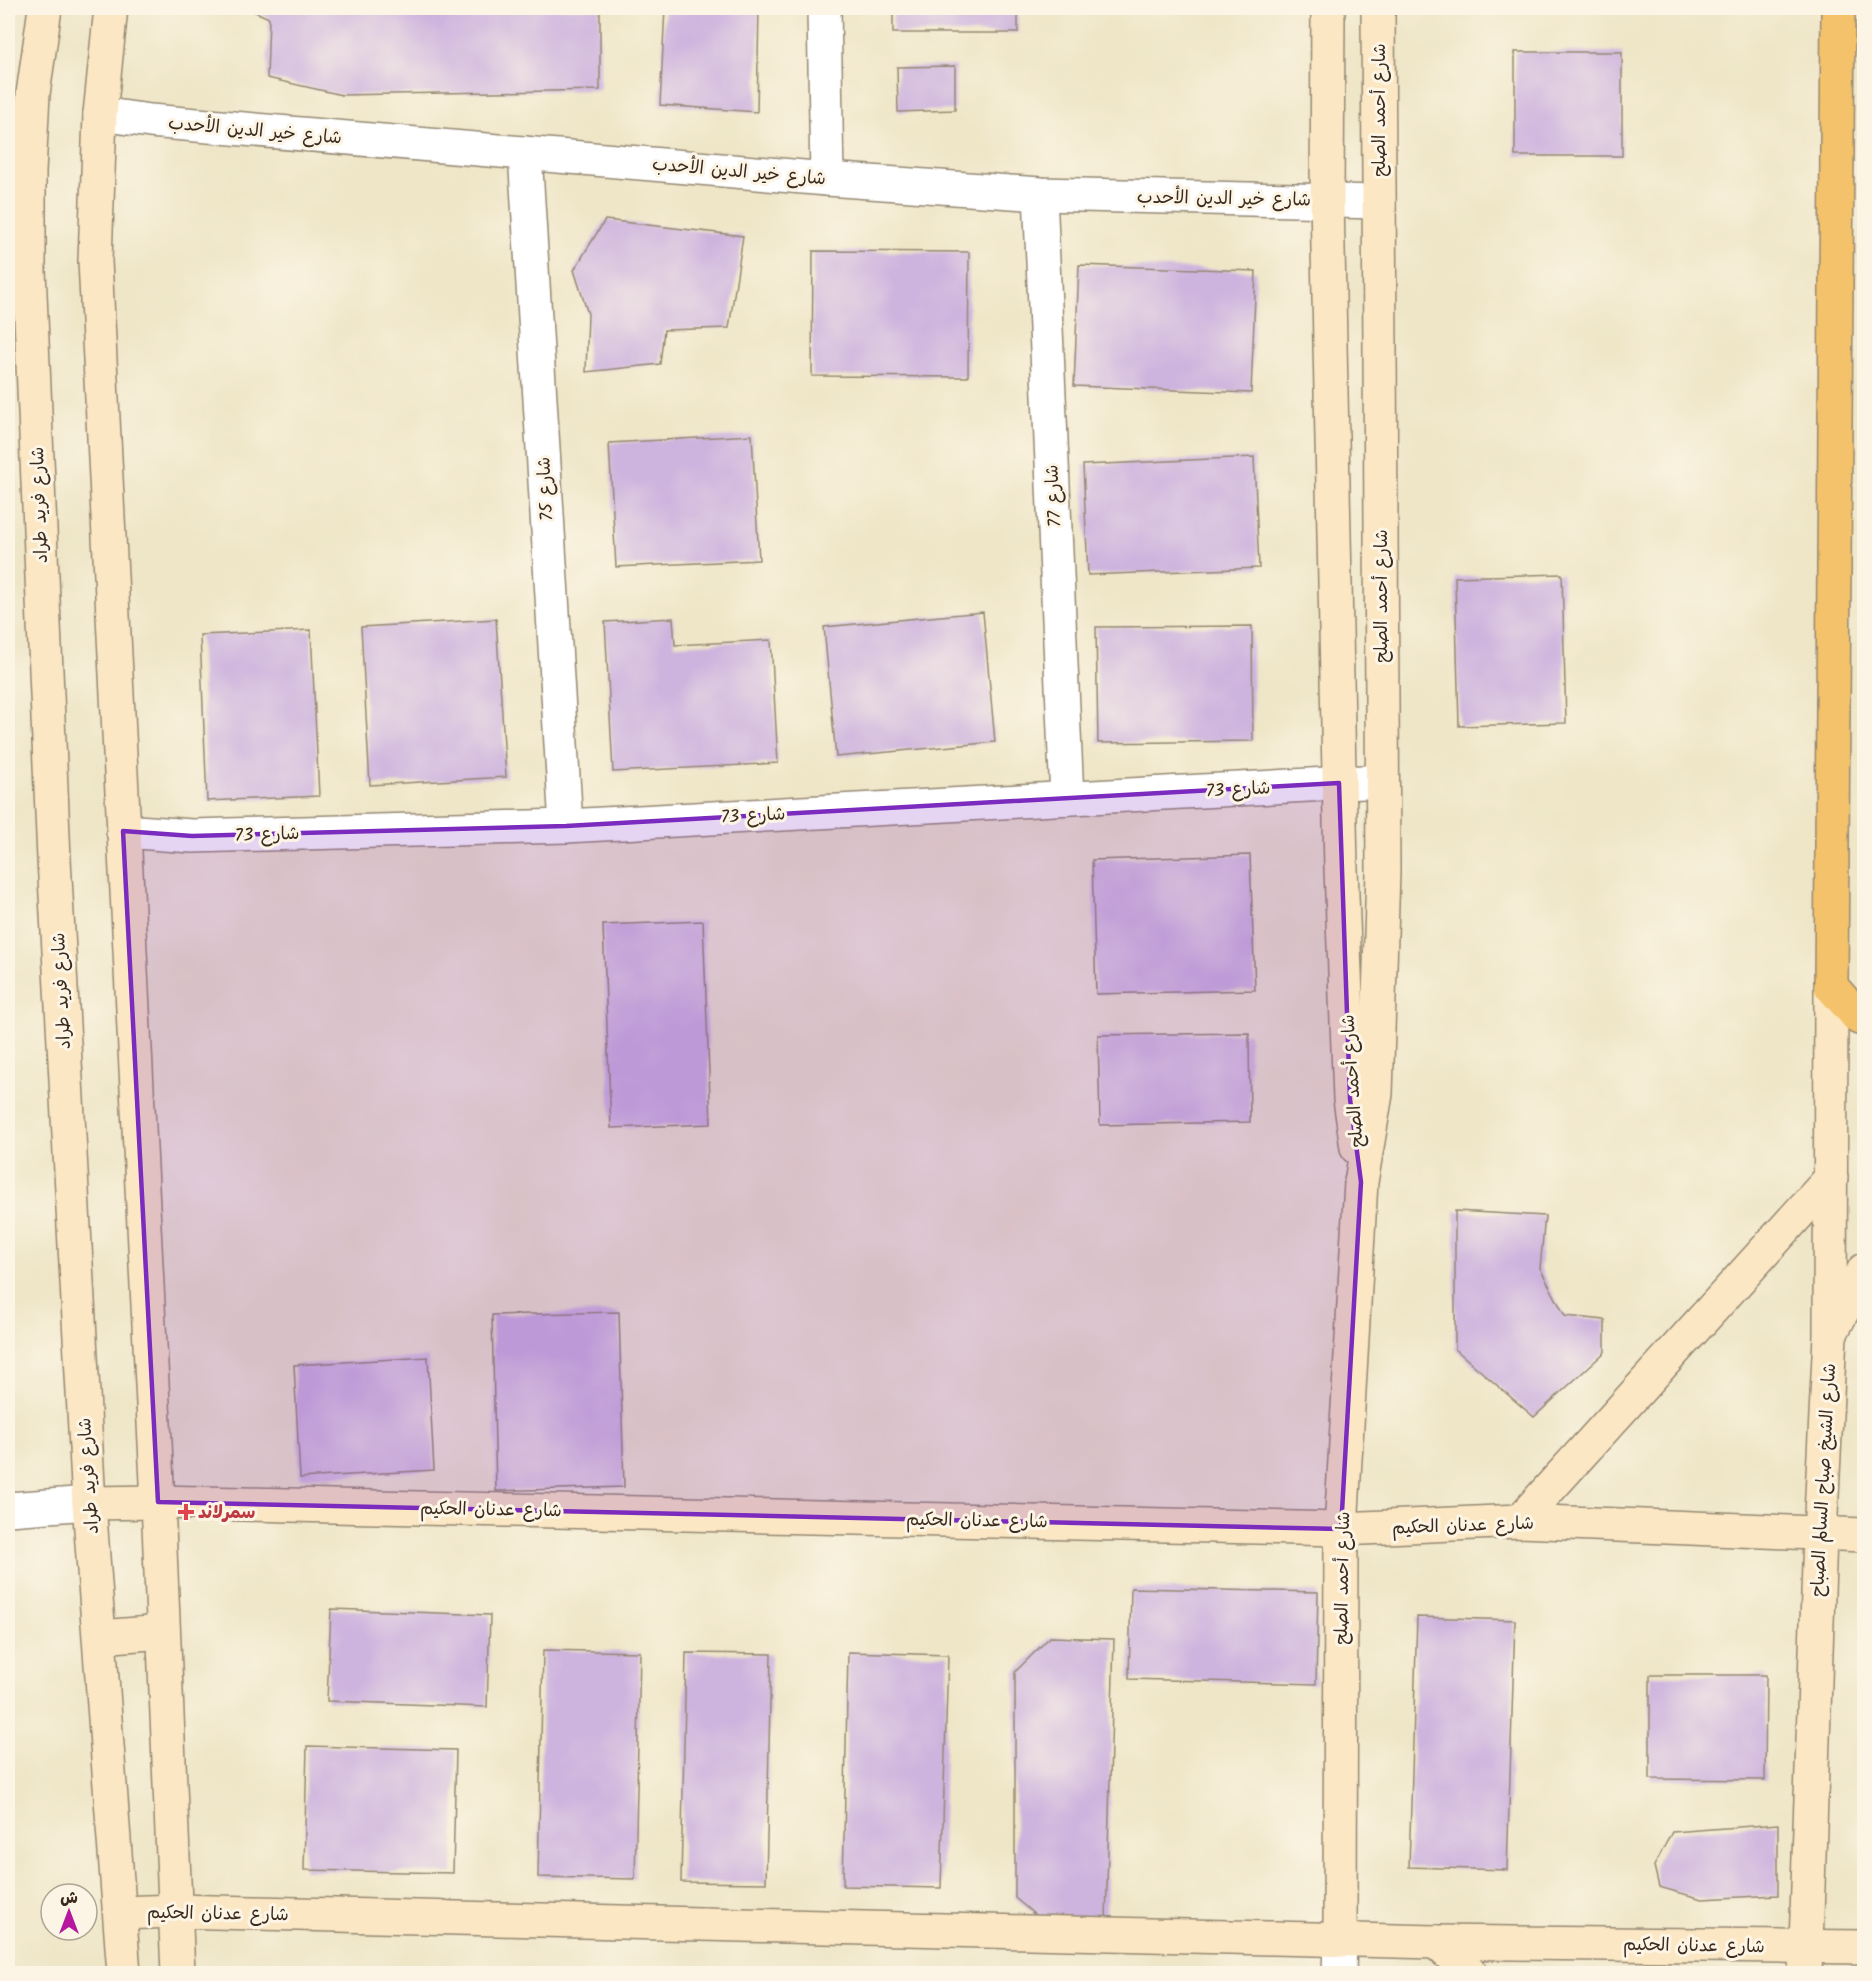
<svg xmlns="http://www.w3.org/2000/svg" width="1872" height="1981" font-family="Kalam,'Playpen Sans Arabic',sans-serif">
  <rect width="100%" height="100%" fill="#fcf5e5"/>
  <filter id="ink" filterUnits="userSpaceOnUse"><feTurbulence type="fractalNoise" baseFrequency=".0167" numOctaves="2"/><feDisplacementMap in="SourceGraphic" scale="12" xChannelSelector="R" yChannelSelector="G"/><feConvolveMatrix kernelMatrix="1 2 1 2 8 2 1 2 1" color-interpolation-filters="sRGB"/></filter>
  <filter id="wash" filterUnits="userSpaceOnUse"><feTurbulence type="fractalNoise" baseFrequency=".008" numOctaves="4" result="noise"/><feDisplacementMap in="SourceGraphic" scale="24" xChannelSelector="R" yChannelSelector="G"/><feGaussianBlur stdDeviation="1.35" result="paint"/><feColorMatrix in="noise" values="0 0 0 0 0 0 0 0 0 0 0 0 0 0 0 0 0 1.4 0 .05"/><feComposite in="paint" operator="in"/></filter>
  <g filter="url(#wash)">
    <rect width="100%" height="100%" fill="#efe6c8"/>
    <g id="blocks">
      <!-- building -->
      <g fill="#cdb4de">
        <path d="M246 8H600V90L342 95 267 78 269 18Z"/>
        <path d="M665 8H759L757 112 660 105Z"/>
        <rect x="893" y="8" width="125" height="25"/>
        <rect x="1515" y="52" width="107" height="104"/>
        <path d="M955 66V110L898 112 897 67Z"/>
        <path d="M605 220 743 236 729 328 664 330 660 364 586 372 588 314 574 270Z"/>
        <path d="M813 251 969 252 968 377 812 376Z"/>
        <path d="M1079 265 1256 271 1251 393 1074 386Z"/>
        <path d="M752 435 759 560 616 567 609 443Z"/>
        <path d="M1254 457 1259 568 1088 575 1083 465Z"/>
        <path d="M1562 574 1566 723 1459 726 1455 577Z"/>
        <path d="M983 612 995 742 836 757 824 627Z"/>
        <path d="M673 618 675 645 771 640 778 763 613 772 605 622Z"/>
        <path d="M496 619 506 777 370 785 361 627Z"/>
        <path d="M1252 626 1253 741 1098 743 1096 627Z"/>
        <path d="M311 630 319 796 207 801 200 635Z"/>
        <path d="M1250 855 1255 990 1096 994 1092 860Z"/>
        <path d="M703 921 711 1124 611 1128 603 925Z"/>
        <path d="M1249 1033 1250 1122 1100 1125 1098 1035Z"/>
        <path d="M1455 1211 1545 1216 1540 1268 1565 1316 1605 1320V1352L1534 1417 1455 1349Z"/>
        <path d="M619 1312 624 1487 496 1491 492 1315Z"/>
        <path d="M428 1357 434 1470 300 1478 294 1365Z"/>
        <path d="M1131 1588 1318 1592 1316 1684 1129 1679Z"/>
        <path d="M331 1609 490 1615 487 1707 327 1701Z"/>
        <path d="M1417 1617 1515 1620 1507 1870 1409 1867Z"/>
        <path d="M1050 1637 1114 1639 1106 1920H1041L1015 1898V1672Z"/>
        <path d="M543 1650 640 1652 635 1879 538 1877Z"/>
        <path d="M848 1652 948 1655 941 1888 843 1886Z"/>
        <path d="M686 1653 771 1654 766 1883 681 1882Z"/>
        <path d="M1650 1675H1766L1765 1780 1650 1779Z"/>
        <path d="M307 1746 456 1750 453 1873 304 1870Z"/>
        <path d="M1778 1824V1895L1702 1899 1659 1887 1654 1866 1672 1832Z"/>
      </g>
    </g>
  </g>
  <g filter="url(#ink)">
    <use href="#blocks" fill-opacity="0" stroke="#958873" stroke-width="1.5"/>
    <g fill="none" stroke-linecap="round" stroke-linejoin="round">
      <defs>
        <g id="street">
          <path d="M824 8 827 179"/>
          <path d="M100 114 150 121 827 179 1040 194 1379 202"/>
          <path d="M525 153 566 826"/>
          <path d="M1040 194 1067 798"/>
          <path d="M123 831 192 836 566 826 1382 781"/>
          <path d="M8 1509 89 1503"/>
          <path d="M1339 1974 1340 1940"/>
        </g>
        <g id="secondary">
          <path d="M45 8 33 94 29 172V270L54 859 89 1503 124 1974"/>
          <path d="M111 8 100 114 95 261 158 1502 178 1974"/>
          <path d="M1328 8 1327 200 1341 869 1350 1099 1357 1148"/>
          <path d="M1832 1331 1864 1270"/>
          <path d="M89 1503 158 1502 1341 1529 1520 1521 1864 1535"/>
          <path d="M1520 1521 1831 1178"/>
          <path d="M100 1637 163 1632"/>
          <path d="M120 1913 175 1911 1436 1942 1864 1947"/>
          <path d="M1340 1940 1341 1529 1361 1182 1376 1094 1383 872 1378 8"/>
          <path d="M1436 1942 1472 1974"/>
          <path d="M1805 1974 1820 1535 1830 1335 1831 986"/>
        </g>
        <path id="highway" d="M1838 8 1831 986 1859 1018 1864 1019"/>
      </defs>
      <!-- street casing -->
      <use href="#street" stroke="#958873" stroke-width="36"/>
      <!-- secondary casing -->
      <use href="#secondary" stroke="#958873" stroke-width="36"/>
      <!-- highway casing -->
      <use href="#highway" stroke="#958873" stroke-width="36"/>
      <!-- street -->
      <use href="#street" stroke="#fff" stroke-width="33"/>
      <!-- secondary -->
      <use href="#secondary" stroke="#fbe7c3" stroke-width="33"/>
      <!-- highway -->
      <use href="#highway" stroke="#f4c26a" stroke-width="33"/>
    </g>
  </g>
  <!-- marked area -->
  <path fill="#7b2cbf" fill-opacity="0.2" stroke="#7b2cbf" stroke-width="4.5" stroke-linejoin="round" d="M1339 783 1350 1099 1361 1182 1341 1529 158 1502 123 831 192 836 566 826Z"/>
  <!-- markers -->
  <path fill="#e0444e" stroke="#fcf5e5" stroke-width="2" d="M183 1503h6v6h6v6h-6v6h-6v-6h-6v-6h6z"/>
  <g text-anchor="middle" stroke-width="6" stroke-linejoin="round" paint-order="stroke">
    <!-- street labels -->
    <g font-size="18" fill="#3b2a1e" stroke="#fcf5e5">
      <text transform="translate(1379 110) rotate(-90)" y="6">شارع أحمد الصلح</text>
      <text transform="translate(255 130) rotate(5)" y="6">شارع خير الدين الأحدب</text>
      <text transform="translate(739 171) rotate(5)" y="6">شارع خير الدين الأحدب</text>
      <text transform="translate(1224 198) rotate(1)" y="6">شارع خير الدين الأحدب</text>
      <text transform="translate(545 489) rotate(-93)" y="6">شارع 75</text>
      <text transform="translate(1053 496) rotate(-93)" y="6">شارع 77</text>
      <text transform="translate(39 505) rotate(-92)" y="6">شارع فريد طراد</text>
      <text transform="translate(1381 596) rotate(-90)" y="6">شارع أحمد الصلح</text>
      <text transform="translate(1238 789) rotate(-3)" y="6">شارع 73</text>
      <text transform="translate(753 815) rotate(-3)" y="6">شارع 73</text>
      <text transform="translate(267 834) rotate(-2)" y="6">شارع 73</text>
      <text transform="translate(61 991) rotate(-93)" y="6">شارع فريد طراد</text>
      <text transform="translate(1352 1081) rotate(-94)" y="6">شارع أحمد الصلح</text>
      <text transform="translate(88 1476) rotate(-94)" y="6">شارع فريد طراد</text>
      <text transform="translate(1823 1480) rotate(-87)" y="6">شارع الشيخ صباح السالم الصباح</text>
      <text transform="translate(491 1509) rotate(1)" y="6">شارع عدنان الحكيم</text>
      <text transform="translate(977 1520) rotate(1)" y="6">شارع عدنان الحكيم</text>
      <text transform="translate(1463 1525) rotate(-2)" y="6">شارع عدنان الحكيم</text>
      <text transform="translate(1342 1578) rotate(-89)" y="6">شارع أحمد الصلح</text>
      <text transform="translate(218 1913) rotate(1)" y="6">شارع عدنان الحكيم</text>
      <text transform="translate(1694 1945) rotate(1)" y="6">شارع عدنان الحكيم</text>
    </g>
    <!-- health labels -->
    <g font-size="18" font-weight="bold" fill="#be3a42" stroke="#fcf5e5" text-anchor="start">
      <text x="198" y="1518">سمرلاند</text>
    </g>
  </g>
  <!-- margin -->
  <rect width="1872" height="1981" fill="none" stroke="#fcf5e5" stroke-width="30"/>
  <!-- north arrow -->
  <g transform="translate(69 1912)"><circle r="28" fill="#fcf5e5" stroke="#afa495" stroke-width="1.5"/>
  <path d="M0-4.5L10 22L0 15L-10 22Z" fill="#b5179e"/>
  <text y="-9" font-size="16" font-weight="bold" text-anchor="middle" fill="#3b2a1e">ش</text>
  </g>
</svg>
